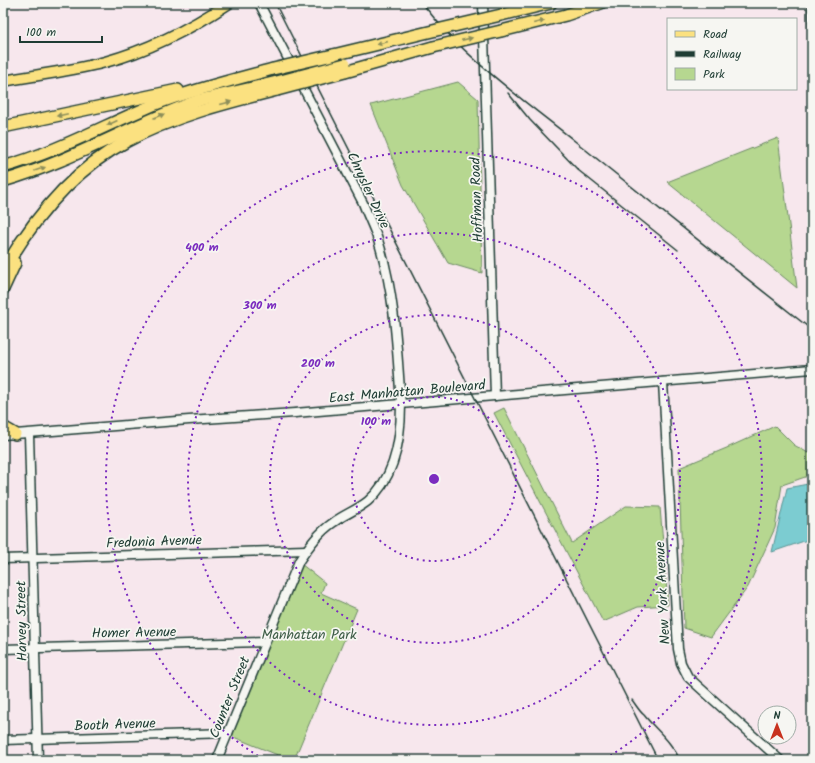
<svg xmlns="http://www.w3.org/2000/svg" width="815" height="763" font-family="Kalam,sans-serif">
  <rect width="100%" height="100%" fill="#f7e7ed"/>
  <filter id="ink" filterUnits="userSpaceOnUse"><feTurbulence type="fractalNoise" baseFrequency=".025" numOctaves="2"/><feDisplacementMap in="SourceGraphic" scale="8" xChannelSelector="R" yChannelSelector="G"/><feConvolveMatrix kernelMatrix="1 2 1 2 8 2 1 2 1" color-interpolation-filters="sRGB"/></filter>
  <g filter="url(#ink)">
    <!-- green -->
    <g fill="#b6d790" stroke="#6a8a62">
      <path d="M458 82 478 99 482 273 448 263 403 185 371 105Z"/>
      <path d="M778 138 797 288 667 182Z"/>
      <path d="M504 408 572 543 626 506 660 507 668 605 638 607 603 622 494 413Z"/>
      <path d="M775 426 794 445 810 454 808 476 782 485 775 528 748 587 711 637 684 628 679 468 729 447Z"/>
      <path d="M301 564 325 583 321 593 357 609 294 760H290L231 736Z"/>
    </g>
    <!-- water -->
    <path fill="#7bccd1" stroke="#569392" d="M808 484 810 539 772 552 787 488Z"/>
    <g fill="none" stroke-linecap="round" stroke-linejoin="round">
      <defs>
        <g id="minor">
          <path d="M483 3 495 396"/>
          <path d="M663 382 678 649 681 663 688 677 780 760"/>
          <path d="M29 434 38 760"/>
          <path d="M3 435 189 420 295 413 812 369"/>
          <path d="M3 559 306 550"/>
          <path d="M3 649 265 642"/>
          <path d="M3 740 228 733"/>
          <path d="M217 760 299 561C309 546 319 532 334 522 345 514 357 510 368 501 395 478 401 438 401 405 397 349 395 291 377 237 373 226 367 214 363 203L259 3"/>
        </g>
        <path id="major" d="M3 81C37 75 72 71 105 62 150 50 190 29 229 3"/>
        <g id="highway">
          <path d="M501 15 551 3"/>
          <path d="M501 31 566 15 601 3"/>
          <path d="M333 55 441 29"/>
          <path d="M345 72 433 47"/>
          <path d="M3 127 178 90"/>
          <path d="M3 167C57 152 105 125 156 104 194 89 233 80 273 69"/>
          <path d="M3 181C73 161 132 124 200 100L273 83"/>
          <path d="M3 271C33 219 74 169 127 141 174 116 226 103 277 90"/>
          <path d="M3 289 15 263"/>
          <path d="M3 427 15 434"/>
        </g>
      </defs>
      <!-- minor casing -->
      <use href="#minor" stroke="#1f3d34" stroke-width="11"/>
      <!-- major casing -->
      <use href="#major" stroke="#1f3d34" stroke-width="13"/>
      <!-- highway casing -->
      <use href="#highway" stroke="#1f3d34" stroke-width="14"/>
      <!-- minor -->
      <use href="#minor" stroke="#f6f6f2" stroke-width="8"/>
      <!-- major -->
      <use href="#major" stroke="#fbe180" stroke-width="10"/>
      <!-- highway -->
      <use href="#highway" stroke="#fbe180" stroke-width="11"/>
      <!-- rail -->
      <g stroke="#1f3d34" stroke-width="1.5">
        <path d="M275 3 658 760"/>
        <path d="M422 3C464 58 522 99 576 142 654 205 733 268 812 330"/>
        <path d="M808 3 812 169"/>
        <path d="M508 93 530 120 578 170 678 250"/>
        <path d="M632 700C636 705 639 711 644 715 656 730 672 742 680 760"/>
        <path d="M812 760V759"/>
      </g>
      <defs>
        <g id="highway-bridge">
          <path d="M441 29 501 15"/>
          <path d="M433 47 501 31"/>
          <path d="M273 69 333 55"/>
          <path d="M273 83 345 64"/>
          <path d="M277 90 345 72"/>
        </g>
      </defs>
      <!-- highway-bridge casing -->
      <use href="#highway-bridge" stroke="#1f3d34" stroke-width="14" stroke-linecap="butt"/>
      <!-- highway-bridge -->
      <use href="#highway-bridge" stroke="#fbe180" stroke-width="11"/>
    </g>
    <!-- one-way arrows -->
    <defs><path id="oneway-solid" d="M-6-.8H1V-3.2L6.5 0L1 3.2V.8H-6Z"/></defs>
    <g fill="#8d8f5a">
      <use href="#oneway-solid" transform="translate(539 22) rotate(-14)"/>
      <use href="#oneway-solid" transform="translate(467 39) rotate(-13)"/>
      <use href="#oneway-solid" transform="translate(382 43) rotate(167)"/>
      <use href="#oneway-solid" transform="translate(226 103) rotate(-15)"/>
      <use href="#oneway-solid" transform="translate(62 115) rotate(168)"/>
      <use href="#oneway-solid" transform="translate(159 116) rotate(-22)"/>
      <use href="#oneway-solid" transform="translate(112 123) rotate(155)"/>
      <use href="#oneway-solid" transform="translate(40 169) rotate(-19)"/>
    </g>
  </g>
  <!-- distance rings -->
  <g fill="none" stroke="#7b2cbf" stroke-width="2" stroke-dasharray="2 4">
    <circle cx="434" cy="479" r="82"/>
    <circle cx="434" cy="479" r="164"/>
    <circle cx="434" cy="479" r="246"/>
    <path d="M263 759A328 328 0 1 1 605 759"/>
  </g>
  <g text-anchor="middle" stroke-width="3.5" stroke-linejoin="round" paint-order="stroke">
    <!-- street labels -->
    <g font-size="14" fill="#1f3d34" stroke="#f6f6f2">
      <text transform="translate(369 190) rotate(65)" y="5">Chrysler Drive</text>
      <text transform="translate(476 200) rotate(-92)" y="5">Hoffman Road</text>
      <text transform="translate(407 391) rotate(-5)" y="5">East Manhattan Boulevard</text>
      <text transform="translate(154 541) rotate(-2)" y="5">Fredonia Avenue</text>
      <text transform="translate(662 593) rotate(-93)" y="5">New York Avenue</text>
      <text transform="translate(21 621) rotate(-91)" y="5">Harvey Street</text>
      <text transform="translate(134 632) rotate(-1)" y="5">Homer Avenue</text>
      <text transform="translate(229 697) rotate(-68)" y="5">Counter Street</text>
      <text transform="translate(115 724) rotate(-2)" y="5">Booth Avenue</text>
    </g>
    <!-- park labels -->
    <g font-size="14" fill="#3d5c46" stroke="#f6f6f2">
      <text x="309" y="639">Manhattan Park</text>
    </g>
  </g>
  <circle cx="434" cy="479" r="6" fill="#7b2cbf" stroke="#f6f6f2" stroke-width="2"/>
  <g font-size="12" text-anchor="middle" font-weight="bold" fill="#7b2cbf" stroke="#f6f6f2" stroke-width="3.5" stroke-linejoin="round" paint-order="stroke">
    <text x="202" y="251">400 m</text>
    <text x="260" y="309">300 m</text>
    <text x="318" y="367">200 m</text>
    <text x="376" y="425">100 m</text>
  </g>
  <!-- margin -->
  <rect width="815" height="763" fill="none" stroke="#f6f6f2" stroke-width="16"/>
  <rect x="8" y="8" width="799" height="747" fill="none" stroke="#1f3d34" stroke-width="1.5" filter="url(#ink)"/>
  <!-- legend -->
  <rect x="667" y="18" width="130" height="72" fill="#f6f6f2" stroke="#a0aca6"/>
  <rect x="675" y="31" width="20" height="6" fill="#fbe180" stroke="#a0aca6"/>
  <text x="703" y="38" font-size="12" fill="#1f3d34">Road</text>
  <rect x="675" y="51" width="20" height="6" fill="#1f3d34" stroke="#a0aca6"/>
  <text x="703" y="58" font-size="12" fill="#1f3d34">Railway</text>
  <rect x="675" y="68" width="20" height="12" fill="#b6d790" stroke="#a0aca6"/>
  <text x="703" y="78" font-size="12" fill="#1f3d34">Park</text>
  <!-- north arrow -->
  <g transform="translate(777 725)"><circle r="19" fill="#f6f6f2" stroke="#a0aca6"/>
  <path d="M0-3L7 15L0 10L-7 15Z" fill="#c8321e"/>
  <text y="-6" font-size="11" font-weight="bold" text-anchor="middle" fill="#1f3d34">N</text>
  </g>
  <!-- scale -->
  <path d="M20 36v6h82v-6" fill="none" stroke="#1f3d34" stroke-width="2"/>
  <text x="26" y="36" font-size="12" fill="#1f3d34" stroke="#f6f6f2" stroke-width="3" paint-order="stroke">100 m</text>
</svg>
